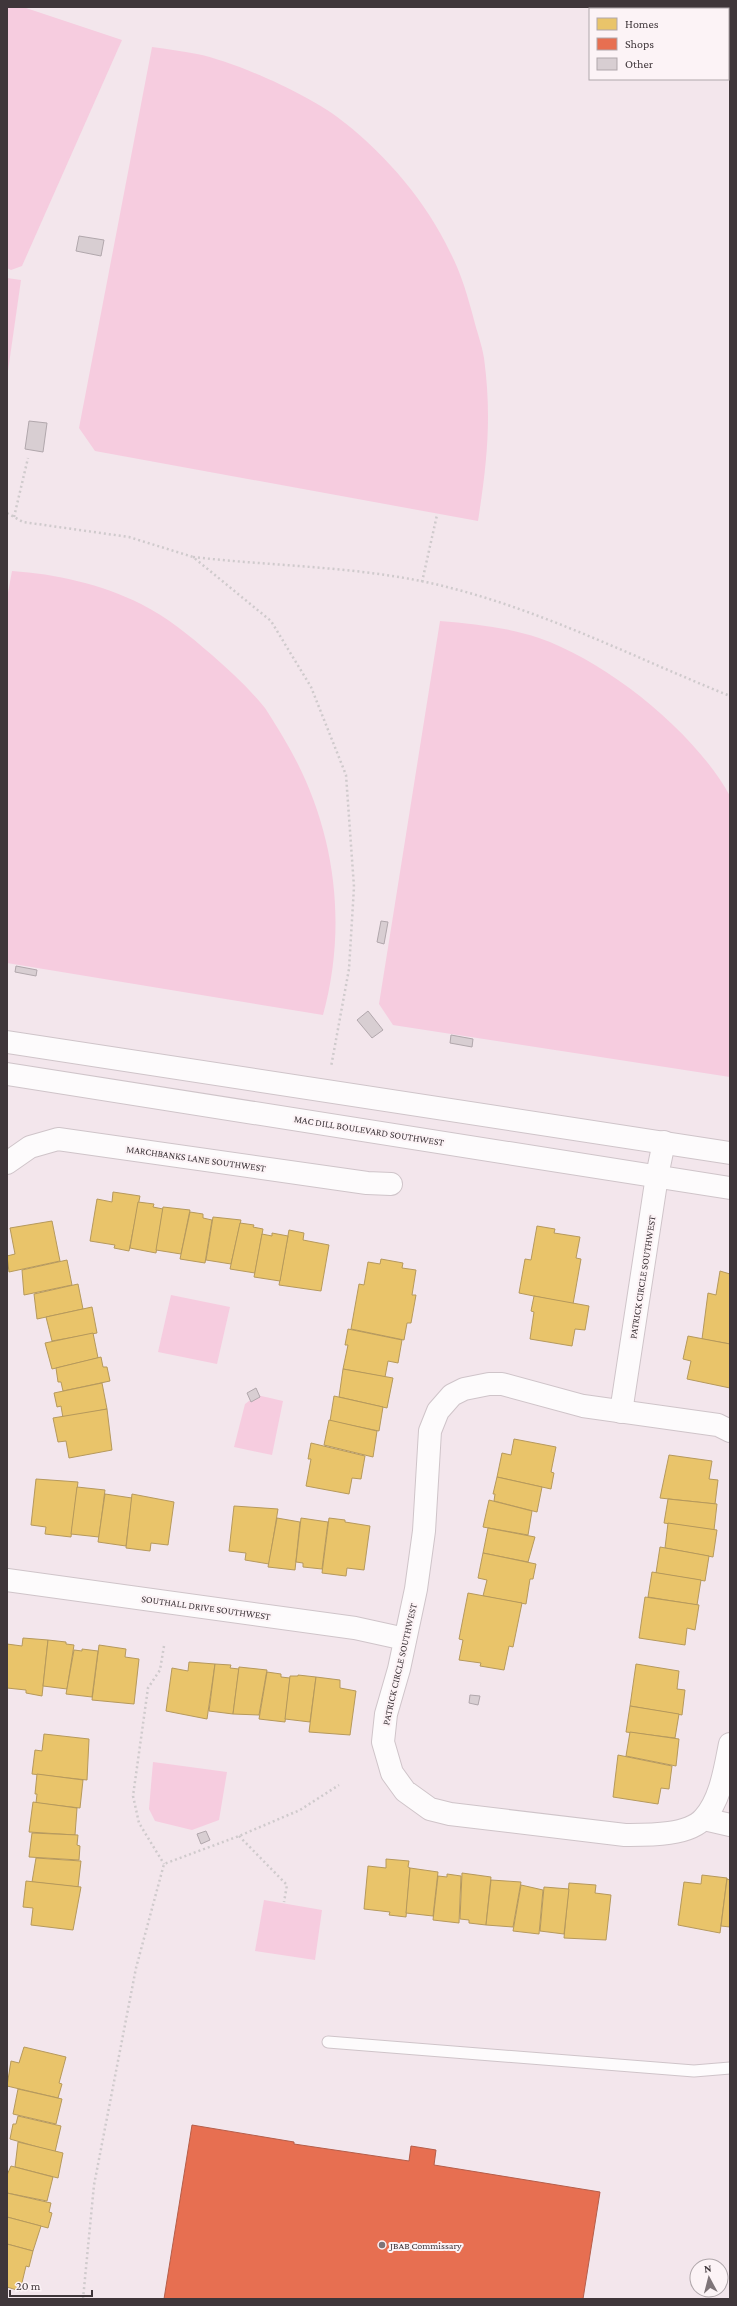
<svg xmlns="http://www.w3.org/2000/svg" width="737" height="2306" font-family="'Crimson Pro',serif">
  <rect width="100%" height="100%" fill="#f3e6ec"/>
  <!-- green -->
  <g fill="#f6ccdf">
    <path d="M7 7 26 8 122 40 22 266 11 270 7 268Z"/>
    <path d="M152 47C167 49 182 51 197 54 237 62 314 97 345 123 387 156 427 203 450 252 461 273 468 297 474 320 477 332 482 345 484 358 492 417 487 463 478 521L95 451 79 428Z"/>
    <path d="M7 278 21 280 7 378Z"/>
    <path d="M12 571C56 574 101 584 141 604 167 617 190 636 212 655 230 671 249 688 265 708 271 717 277 727 283 737 334 821 349 920 323 1015L7 963V598Z"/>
    <path d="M440 621C473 624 507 627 539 638 608 662 695 732 730 796V1077L393 1025 379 1004Z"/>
    <path d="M171 1295 230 1307 217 1364 158 1352Z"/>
    <path d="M257 1395 283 1401 272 1455 234 1447 245 1404Z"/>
    <path d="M153 1762 227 1772 219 1820 192 1830 155 1821 149 1809Z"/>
    <path d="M264 1900 322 1910 315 1960 255 1951Z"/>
  </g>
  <!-- homes -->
  <g fill="#e9c46a" stroke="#b6995c">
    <path d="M113 1192 140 1196 129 1251 114 1248 115 1245 90 1241 97 1199 112 1202Z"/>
    <path d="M138 1202 154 1204 153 1207 163 1209 156 1253 130 1248Z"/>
    <path d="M163 1207 190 1210 181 1254 156 1250Z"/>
    <path d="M190 1212 203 1214V1218L212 1220 205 1263 180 1259Z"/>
    <path d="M213 1217 241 1220 231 1264 206 1260Z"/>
    <path d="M52 1221 60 1261 9 1272 7 1256 15 1254 10 1228Z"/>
    <path d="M240 1223 254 1225 253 1227 263 1229 255 1273 230 1269Z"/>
    <path d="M537 1226 555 1229 554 1233 580 1237 576 1258 581 1259 573 1304 519 1293 525 1259 531 1260Z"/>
    <path d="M289 1230 304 1233 303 1240 329 1245 321 1291 279 1285Z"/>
    <path d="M272 1233 288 1236 280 1281 254 1277 262 1234 272 1236Z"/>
    <path d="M381 1259 403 1263 402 1268 416 1270 412 1295H416L411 1323H407L404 1340 351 1329 359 1284 364 1285 368 1262 380 1264Z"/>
    <path d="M67 1260 72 1285 24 1295 22 1270Z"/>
    <path d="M720 1271 730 1274V1344L702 1339 708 1293 716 1295Z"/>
    <path d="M78 1284 83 1309 37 1319 34 1294Z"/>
    <path d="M534 1296 589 1306 585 1330 575 1329 572 1346 530 1339 534 1312 531 1311Z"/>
    <path d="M92 1307 97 1333 52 1341 46 1317Z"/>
    <path d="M348 1329 402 1340 398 1363 388 1361 385 1377 343 1369 348 1345H345Z"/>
    <path d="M93 1333 98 1358 52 1369 45 1343Z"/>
    <path d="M688 1336 730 1344V1388L687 1379 691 1361 683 1359Z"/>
    <path d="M101 1357 103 1367H107L110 1381 63 1391 61 1382H58L56 1368Z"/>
    <path d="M343 1369 393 1378 387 1408 339 1397Z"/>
    <path d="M102 1383 107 1409 63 1418 61 1406 57 1407 54 1393Z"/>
    <path d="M334 1396 383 1407 379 1431 330 1421Z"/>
    <path d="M107 1409 112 1450 69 1458 66 1441 58 1442 53 1418Z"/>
    <path d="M329 1420 377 1431 373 1457 324 1445Z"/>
    <path d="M514 1439 556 1447 551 1472 554 1473 551 1489 497 1477 502 1453 511 1455Z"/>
    <path d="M311 1443 365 1456 361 1479 352 1478 349 1494 306 1486 311 1459H308Z"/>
    <path d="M669 1455 712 1461 709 1479 718 1480 715 1504 660 1498Z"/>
    <path d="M497 1477 542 1487 537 1512 494 1501 495 1494H493Z"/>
    <path d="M36 1479 78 1482 71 1537 45 1534 46 1527 31 1525Z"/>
    <path d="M77 1487 105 1490 99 1537 71 1534Z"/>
    <path d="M105 1494 132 1498 126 1546 98 1542Z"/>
    <path d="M132 1494 174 1502 168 1545 151 1543 150 1551 126 1548Z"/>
    <path d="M668 1499 717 1504 714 1530 664 1523Z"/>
    <path d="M489 1500 532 1511 528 1535 483 1527Z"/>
    <path d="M234 1506 278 1509 269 1564 245 1560 246 1553 229 1551Z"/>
    <path d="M277 1518 300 1522 295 1570 268 1567Z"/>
    <path d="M301 1518 328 1522 322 1569 303 1567V1563L296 1562Z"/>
    <path d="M329 1518 345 1520V1522L370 1526 364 1570 347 1568 346 1576 322 1573Z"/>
    <path d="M668 1523 717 1530 713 1557 665 1548Z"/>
    <path d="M488 1528 535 1537 528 1562 483 1553Z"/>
    <path d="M660 1547 709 1556 705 1581 656 1573Z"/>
    <path d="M483 1553 536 1564 533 1579H530L526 1604 483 1596 487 1580 478 1578Z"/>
    <path d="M652 1572 701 1580 697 1605 648 1597Z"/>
    <path d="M468 1593 522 1603 513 1647 509 1646 504 1670 480 1666 481 1663 459 1660 463 1640 459 1639Z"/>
    <path d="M645 1597 699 1605 695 1630 687 1628 685 1645 639 1638Z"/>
    <path d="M23 1638 48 1640 42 1696 26 1693V1690L7 1688V1644L22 1646Z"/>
    <path d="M48 1640 66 1642V1644L74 1645 67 1689 43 1686Z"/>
    <path d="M99 1645 126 1649 125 1657 139 1659 134 1704 92 1700Z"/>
    <path d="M82 1649 98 1651 92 1697 66 1694 74 1650 82 1651Z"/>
    <path d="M189 1662 215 1664 207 1719 166 1711 172 1668 188 1671Z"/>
    <path d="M215 1664 231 1665 230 1668 239 1669 233 1714 209 1711Z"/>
    <path d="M636 1664 679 1671 677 1689 685 1690 682 1715 630 1706Z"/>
    <path d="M239 1667 267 1670 259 1715 233 1714Z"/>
    <path d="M267 1672 281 1674V1677L290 1678 285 1722 259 1719Z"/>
    <path d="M298 1675 316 1677 310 1722 285 1719 290 1676H298Z"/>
    <path d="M316 1677 340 1680V1688L356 1691 350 1735 309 1732Z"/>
    <path d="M630 1706 679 1714 675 1738 626 1732Z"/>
    <path d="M630 1732 679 1739 676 1766 626 1756Z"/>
    <path d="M44 1734 89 1739 87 1780 32 1774 35 1750 42 1751Z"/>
    <path d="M618 1755 672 1766 669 1789 661 1788 658 1804 613 1797Z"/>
    <path d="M37 1774 83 1780 80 1808 36 1803 37 1794H35Z"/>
    <path d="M33 1802 77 1808 75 1835 29 1832Z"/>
    <path d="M32 1833 78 1835 77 1845 80 1846 79 1860 29 1857Z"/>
    <path d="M36 1858 81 1861 78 1887 32 1882Z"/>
    <path d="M386 1859 409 1861 408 1867 410 1868 406 1917 389 1915 390 1912 364 1909 368 1866 386 1868Z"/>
    <path d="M410 1868 438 1872 433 1916 406 1913Z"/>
    <path d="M462 1873 491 1877 486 1925 469 1923V1920L460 1919Z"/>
    <path d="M447 1874 461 1876 459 1923 433 1920 438 1876 447 1877Z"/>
    <path d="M702 1875 727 1878 720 1933 678 1925 684 1882 701 1884Z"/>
    <path d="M727 1879 730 1880V1927L721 1926Z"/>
    <path d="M491 1880 521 1882 513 1927 486 1925Z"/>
    <path d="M26 1881 81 1887 73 1930 31 1925 33 1908 23 1907Z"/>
    <path d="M569 1883 596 1885 595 1893 611 1895 606 1940 564 1938Z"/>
    <path d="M521 1885 543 1890 539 1934 513 1931Z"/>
    <path d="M544 1887 569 1889 564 1934 540 1931Z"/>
    <path d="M24 2047 66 2057 59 2083 62 2084 58 2098 7 2086 11 2061 19 2063Z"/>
    <path d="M18 2089 62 2099 56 2124 13 2114Z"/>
    <path d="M18 2116 61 2126 55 2152 10 2139 13 2124H16Z"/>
    <path d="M18 2142 63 2153 58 2178 15 2167Z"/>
    <path d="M11 2166 53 2177 47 2201 7 2193V2175Z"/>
    <path d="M7 2193 51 2203 49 2212 52 2213 48 2228 7 2217Z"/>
    <path d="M7 2217 41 2226 33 2251 7 2244Z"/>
    <path d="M7 2244 33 2251 29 2267 26 2266 20 2291 7 2287Z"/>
  </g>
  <!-- shops -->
  <path fill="#e76f51" stroke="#b55e4a" d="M192 2125 294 2142V2144L409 2161 411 2146 436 2150 434 2165 600 2192 583 2299H164Z"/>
  <!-- building -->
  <g fill="#d8ced2" stroke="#b1a7ac">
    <path d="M79 236 104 240 101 256 76 251Z"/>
    <path d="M29 421 47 423 43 452 25 449Z"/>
    <path d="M381 921 388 922 384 944 377 942Z"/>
    <path d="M16 966 37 970 36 976 15 972Z"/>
    <path d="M368 1011 383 1030 372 1038 357 1020Z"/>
    <path d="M451 1035 473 1039 472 1047 450 1043Z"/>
    <path d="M256 1388 260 1397 251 1402 247 1393Z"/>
    <path d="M470 1695 480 1696 478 1705 469 1703Z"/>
    <path d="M206 1831 210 1840 201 1844 197 1834Z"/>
  </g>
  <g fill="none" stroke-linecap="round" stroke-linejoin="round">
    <defs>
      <path id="service" d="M328 2042 694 2071 730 2068"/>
      <g id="minor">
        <path d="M7 1042 730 1153"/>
        <path d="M7 1074 730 1188"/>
        <path d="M7 1163 30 1147 58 1139 367 1183 391 1184"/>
        <path d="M621 1412 657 1176 664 1142"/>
        <path d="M730 1431 718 1425 583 1406 502 1384H489L464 1389 452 1395 438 1411 430 1431 424 1531 416 1589 399 1669 386 1714 383 1742 392 1773 405 1791 430 1809 450 1814 625 1835C647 1835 689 1836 704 1818 721 1799 725 1768 730 1744"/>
        <path d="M7 1580 355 1628 405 1639"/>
        <path d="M704 1819 730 1825"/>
      </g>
    </defs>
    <!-- service casing -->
    <use href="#service" stroke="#cfc4c9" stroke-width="13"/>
    <!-- minor casing -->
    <use href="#minor" stroke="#cfc4c9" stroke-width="24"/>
    <!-- path -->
    <g stroke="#cfcacc" stroke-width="2.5" stroke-dasharray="2 3" stroke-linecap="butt">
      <path d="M7 513 23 522 129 537 193 557 271 621 311 687 346 775 354 887 349 969 331 1067"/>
      <path d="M14 517 28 458"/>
      <path d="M193 557C279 567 368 566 451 588 548 613 638 659 730 696"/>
      <path d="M422 582 437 515"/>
      <path d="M164 1646 160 1670 148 1688 133 1796 139 1823 164 1864"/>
      <path d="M239 1836 287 1885 284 1902"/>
      <path d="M83 2299 94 2185 136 1968 164 1864 239 1836 300 1810 339 1785"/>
    </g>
    <!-- service -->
    <use href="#service" stroke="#fdfbfc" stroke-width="11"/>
    <!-- minor -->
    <use href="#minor" stroke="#fdfbfc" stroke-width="22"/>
  </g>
  <!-- markers -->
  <circle fill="#7e7478" stroke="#fcf3f6" stroke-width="1.5" cx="382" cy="2245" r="4"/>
  <g text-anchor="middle" stroke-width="4" stroke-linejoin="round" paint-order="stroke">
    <!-- street labels -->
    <g font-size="10" fill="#3f363a" stroke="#fcf3f6">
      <text transform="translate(369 1130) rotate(9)" y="4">MAC DILL BOULEVARD SOUTHWEST</text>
      <text transform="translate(196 1158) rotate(8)" y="4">MARCHBANKS LANE SOUTHWEST</text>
      <text transform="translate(642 1277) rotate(-81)" y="4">PATRICK CIRCLE SOUTHWEST</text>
      <text transform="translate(206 1607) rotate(8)" y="4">SOUTHALL DRIVE SOUTHWEST</text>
      <text transform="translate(399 1664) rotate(-77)" y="4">PATRICK CIRCLE SOUTHWEST</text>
    </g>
    <!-- poi labels -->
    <g font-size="10" fill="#3f363a" stroke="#fcf3f6" text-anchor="start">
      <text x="390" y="2249">JBAB Commissary</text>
    </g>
  </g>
  <!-- border -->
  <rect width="737" height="2306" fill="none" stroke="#3f363a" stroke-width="16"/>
  <!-- legend -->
  <rect x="589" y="8" width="140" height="72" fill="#fcf3f6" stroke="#b0a7ab"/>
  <rect x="597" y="18" width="20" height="12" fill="#e9c46a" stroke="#b0a7ab"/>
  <text x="625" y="28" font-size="12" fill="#3f363a">Homes</text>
  <rect x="597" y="38" width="20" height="12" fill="#e76f51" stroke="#b0a7ab"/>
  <text x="625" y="48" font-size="12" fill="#3f363a">Shops</text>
  <rect x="597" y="58" width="20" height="12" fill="#d8ced2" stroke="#b0a7ab"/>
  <text x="625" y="68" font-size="12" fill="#3f363a">Other</text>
  <!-- north arrow -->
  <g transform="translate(709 2278) rotate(353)"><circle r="19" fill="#fcf3f6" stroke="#b0a7ab"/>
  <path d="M0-3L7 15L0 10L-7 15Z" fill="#7e7478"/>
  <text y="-6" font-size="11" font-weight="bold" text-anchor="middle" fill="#3f363a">N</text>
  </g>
  <!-- scale -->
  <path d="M10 2290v6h82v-6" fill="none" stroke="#3f363a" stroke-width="2"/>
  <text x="16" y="2290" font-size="12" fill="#3f363a" stroke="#fcf3f6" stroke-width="3" paint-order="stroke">20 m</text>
</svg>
